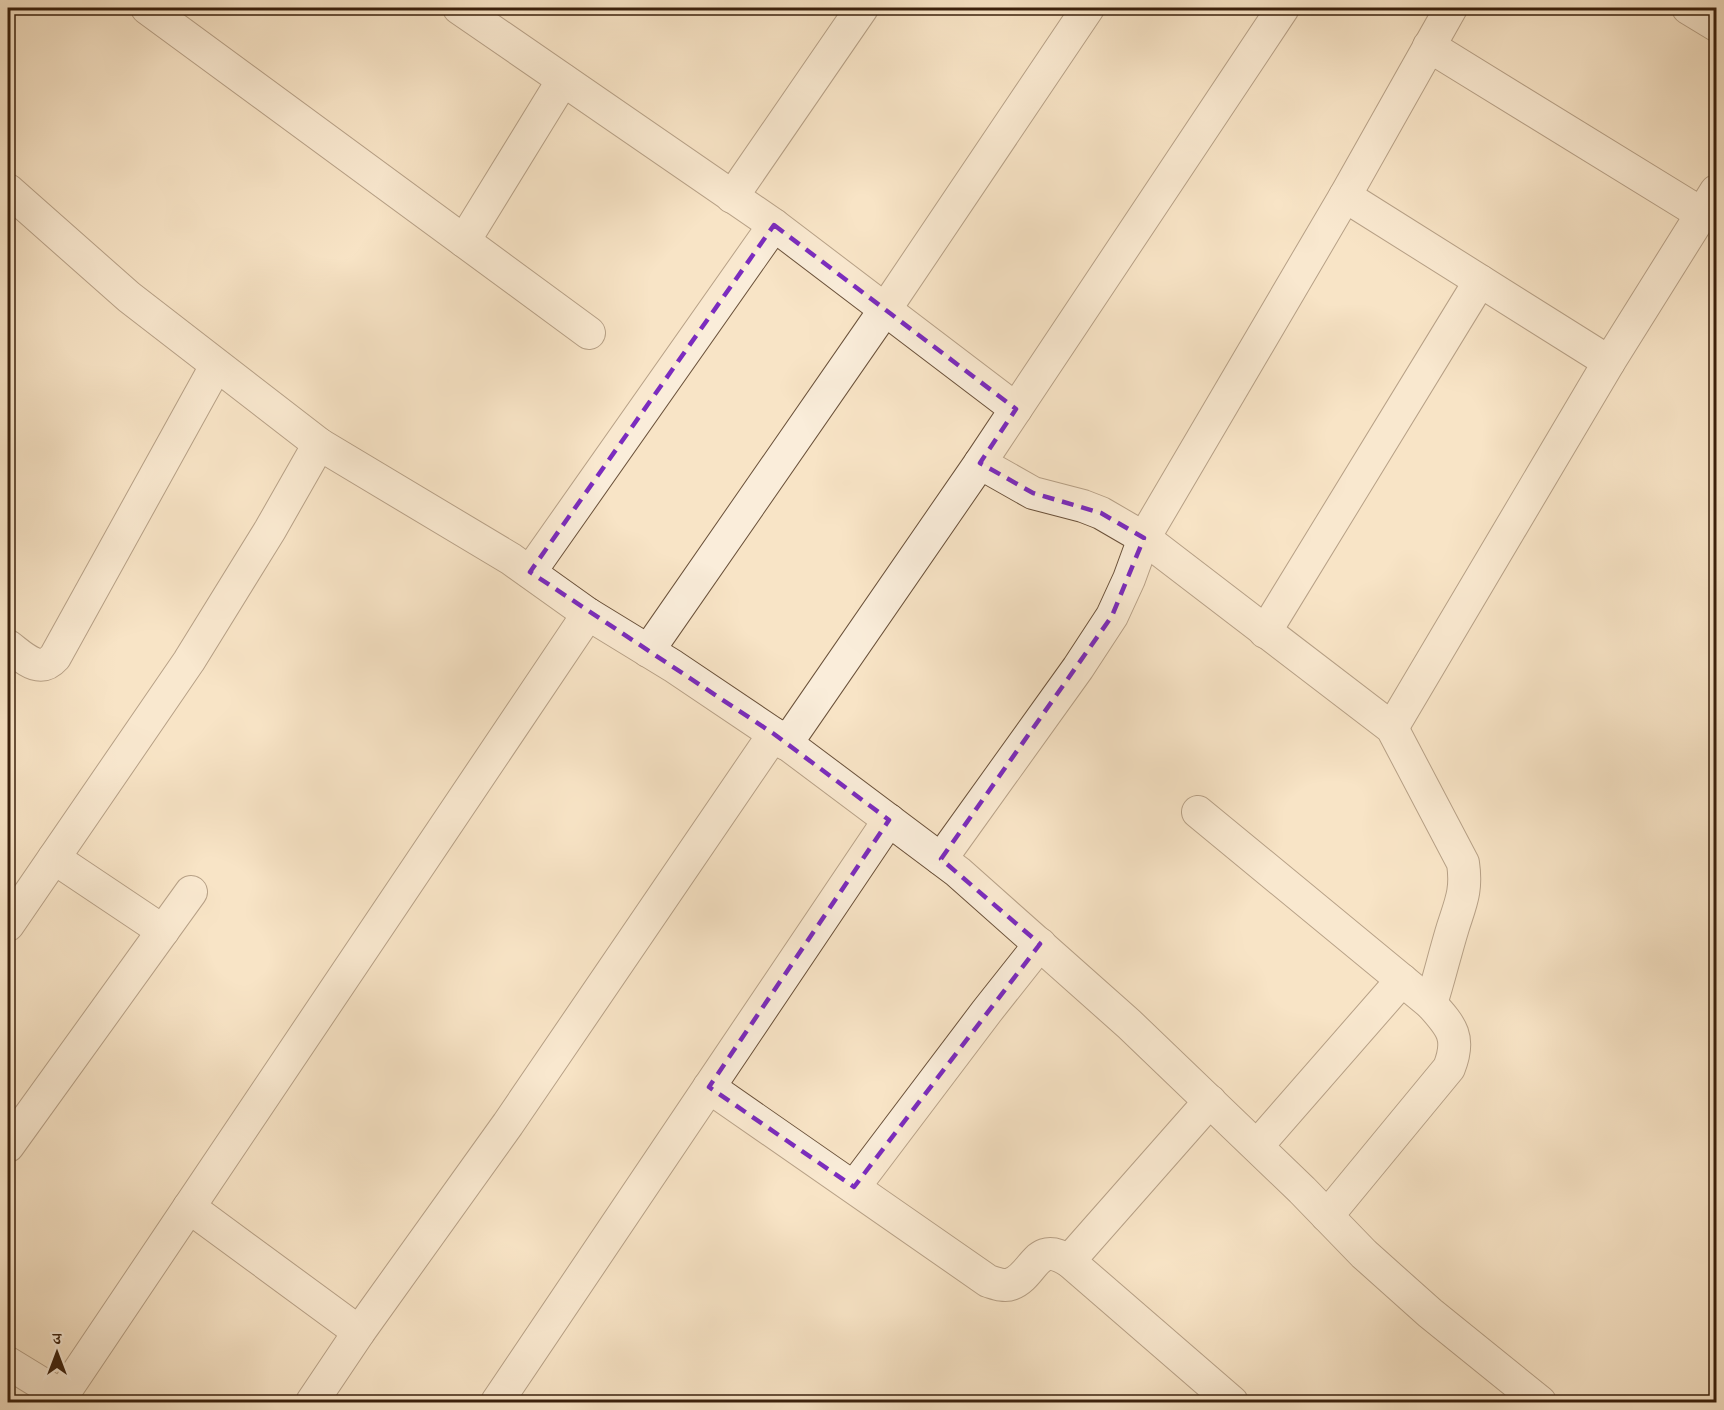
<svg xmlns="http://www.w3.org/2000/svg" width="1724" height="1410" font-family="'IM FELL English','Noto Serif Devanagari',serif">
  <rect width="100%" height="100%" fill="#f8e4c6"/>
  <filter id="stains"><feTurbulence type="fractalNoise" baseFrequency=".00333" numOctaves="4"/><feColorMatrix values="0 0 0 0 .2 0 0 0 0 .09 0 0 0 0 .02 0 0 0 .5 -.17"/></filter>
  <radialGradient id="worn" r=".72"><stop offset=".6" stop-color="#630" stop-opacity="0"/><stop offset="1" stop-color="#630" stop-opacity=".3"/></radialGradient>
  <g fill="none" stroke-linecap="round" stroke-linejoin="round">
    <defs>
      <g id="street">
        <path d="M147 8 589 333"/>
        <path d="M459 8 774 225 1016 409"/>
        <path d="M1688 8 1716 25"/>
        <path d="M1429 46 1702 214"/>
        <path d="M8 190 129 297 319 444 511 559 588 614 673 666 774 734 958 872 1129 1024 1302 1190 1364 1254 1430 1313 1540 1402"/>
        <path d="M1345 196 1609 362"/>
        <path d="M732 197 862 8"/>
        <path d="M464 241 563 80"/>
        <path d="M980 463 1033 493 1083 506 1101 513 1144 538 1392 728 1463 863C1467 890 1461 902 1453 927 1445 953 1439 979 1431 1004 1452 1027 1461 1038 1449 1068L1327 1216"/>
        <path d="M530 572 774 225"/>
        <path d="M1265 632 1480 281"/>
        <path d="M8 646C23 657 39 675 55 657L216 366"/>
        <path d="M648 651 886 308 1088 8"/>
        <path d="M1392 728 1609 362 1716 191"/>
        <path d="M786 744 980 463 1283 8"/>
        <path d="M1198 812 1431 1004"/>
        <path d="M54 858 163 931"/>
        <path d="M941 859 1078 668 1112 616 1129 579 1144 538 1345 196 1451 8"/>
        <path d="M8 925 189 661 270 530 319 444"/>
        <path d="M709 1087 988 1281C995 1283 1004 1287 1011 1284 1035 1275 1035 1239 1069 1261L1232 1402"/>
        <path d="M8 1146 191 892"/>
        <path d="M1257 1146 1402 980"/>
        <path d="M854 1187 987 1011 1040 944"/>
        <path d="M189 1207 359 1332"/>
        <path d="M1069 1261 1210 1101"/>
        <path d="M8 1363 62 1396"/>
        <path d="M58 1402 588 614"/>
        <path d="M312 1402 359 1332 508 1124 774 734"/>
        <path d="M497 1402 889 820"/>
      </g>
    </defs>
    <!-- street casing -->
    <use href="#street" stroke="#6a513a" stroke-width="34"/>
    <!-- street -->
    <use href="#street" stroke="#faedda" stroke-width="32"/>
  </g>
  <!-- marked area -->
  <path d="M0 0H1724V1410H0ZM774 225 1016 409 980 463 1033 493 1101 513 1144 538 1112 616 941 859 1040 944 854 1187 709 1087 889 820 774 734 530 572Z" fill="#f8e4c6" fill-opacity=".55" fill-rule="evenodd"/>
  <path fill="none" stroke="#7b2cbf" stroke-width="4.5" stroke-dasharray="12 8" stroke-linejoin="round" d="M774 225 1016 409 980 463 1033 493 1101 513 1144 538 1112 616 941 859 1040 944 854 1187 709 1087 889 820 774 734 530 572Z"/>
  <!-- margin -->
  <rect width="1724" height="1410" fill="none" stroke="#f8e4c6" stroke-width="30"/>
  <rect x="9" y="9" width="1706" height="1392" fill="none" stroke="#3a200c" stroke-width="3"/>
  <rect x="15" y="15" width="1694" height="1380" fill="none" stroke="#3a200c" stroke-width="1.5"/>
  <!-- north arrow -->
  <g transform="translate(57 1353)" stroke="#faedda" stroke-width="4.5" paint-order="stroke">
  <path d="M0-4.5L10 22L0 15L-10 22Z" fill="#3a200c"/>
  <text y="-9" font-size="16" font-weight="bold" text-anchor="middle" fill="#3a200c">उ</text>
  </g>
  <rect width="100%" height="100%" filter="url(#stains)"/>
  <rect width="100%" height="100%" fill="url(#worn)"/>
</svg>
